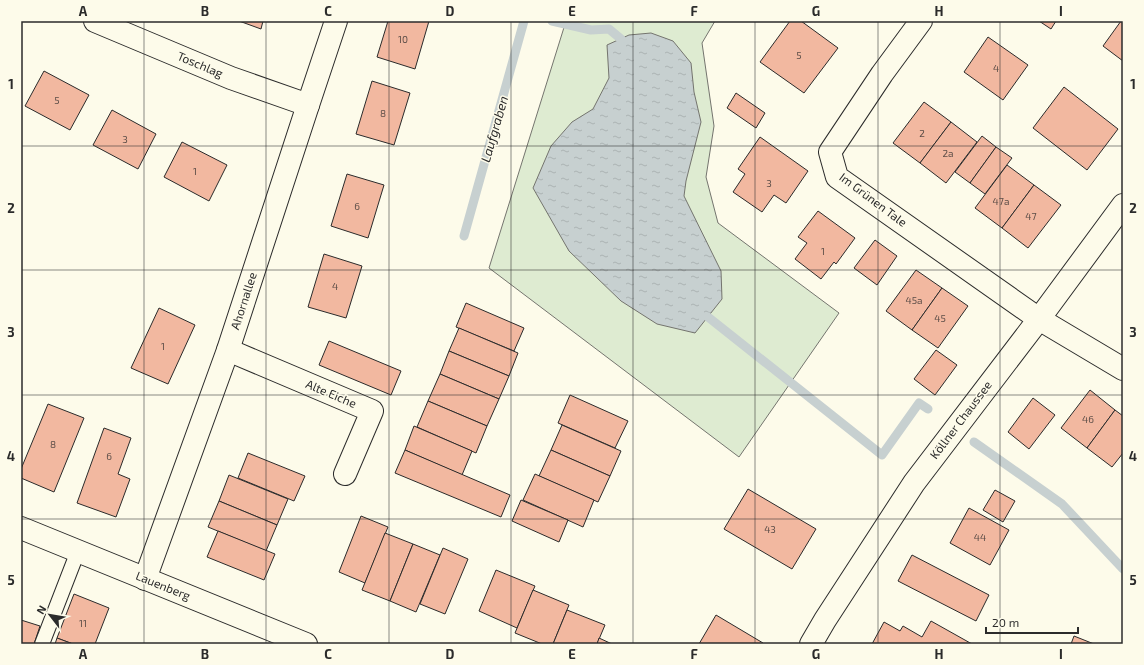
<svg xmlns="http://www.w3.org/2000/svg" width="1144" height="665" font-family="'Exo 2',sans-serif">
  <defs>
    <pattern id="water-ripples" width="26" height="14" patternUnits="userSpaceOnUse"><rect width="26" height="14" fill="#c7d0d0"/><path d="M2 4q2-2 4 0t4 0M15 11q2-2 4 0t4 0" fill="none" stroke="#abb3b3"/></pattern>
  </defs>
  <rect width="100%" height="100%" fill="#fdfbea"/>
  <!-- green -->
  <path fill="#deebd1" stroke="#74746e" d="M566 21H715L702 43 714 126 706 177 718 223 839 313 739 457 489 268Z"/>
  <!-- water -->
  <path fill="url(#water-ripples)" stroke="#74746e" d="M651 33 673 41 691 63 694 92 701 122 686 181 684 196 721 271 722 299 695 333 657 324 621 301 569 251 533 188 551 146 572 122 593 109 609 78 607 45 629 35Z"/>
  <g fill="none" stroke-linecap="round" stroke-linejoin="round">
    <!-- stream -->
    <g stroke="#c7d0d0" stroke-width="9">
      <path d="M552 21 591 30 609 29 621 39"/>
      <path d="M464 236 524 21"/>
      <path d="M708 317 882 455 919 403 928 409"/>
      <path d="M974 442 1062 504 1123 569"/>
    </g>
  </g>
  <!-- building -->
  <g fill="#f2b8a0" stroke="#2b2b2b">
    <path d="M239 21H263L261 29Z"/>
    <path d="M388 21H429L415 69 377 57Z"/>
    <path d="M790 21H801L838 48 804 93 760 62Z"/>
    <path d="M1039 21H1056L1051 29Z"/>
    <path d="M1121 21H1123V61L1103 46Z"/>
    <path d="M988 37 1028 65 1003 100 964 72Z"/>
    <path d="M44 71 89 95 70 130 25 106Z"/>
    <path d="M372 81 410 93 394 145 356 134Z"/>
    <path d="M1064 87 1118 129 1087 170 1033 128Z"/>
    <path d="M736 93 765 113 756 128 727 108Z"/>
    <path d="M924 102 951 122 920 163 893 143Z"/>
    <path d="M112 110 156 134 138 169 93 145Z"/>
    <path d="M951 122 977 142 946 183 920 163Z"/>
    <path d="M982 136 996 147 970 183 955 172Z"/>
    <path d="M760 137 808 171 786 203 774 195 762 212 733 192 745 174 738 169Z"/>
    <path d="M182 142 227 165 209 201 164 177Z"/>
    <path d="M996 147 1012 158 985 194 970 183Z"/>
    <path d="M1007 165 1034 185 1002 228 975 208Z"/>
    <path d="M347 174 384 185 368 238 331 226Z"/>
    <path d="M1034 185 1061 205 1028 248 1002 228Z"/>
    <path d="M818 211 855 238 836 264 834 262 821 279 795 259 807 243 798 237Z"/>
    <path d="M875 240 897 256 877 285 854 268Z"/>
    <path d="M324 254 362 266 346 318 308 307Z"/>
    <path d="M916 270 942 288 912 330 886 311Z"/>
    <path d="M942 288 968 306 938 348 912 330Z"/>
    <path d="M466 303 524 328 514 351 456 327Z"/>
    <path d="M159 308 195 325 168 384 131 368Z"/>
    <path d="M459 328 518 353 509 376 449 351Z"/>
    <path d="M329 341 401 371 391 395 319 365Z"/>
    <path d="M936 350 957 365 935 395 914 379Z"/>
    <path d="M449 351 509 376 499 399 440 374Z"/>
    <path d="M440 374 499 399 487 426 428 401Z"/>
    <path d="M1090 390 1115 410 1087 448 1061 428Z"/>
    <path d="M570 395 628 421 615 448 558 423Z"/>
    <path d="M1033 398 1055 415 1029 449 1008 432Z"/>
    <path d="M428 401 487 426 476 453 417 427Z"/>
    <path d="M48 404 84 418 54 492 21 478V469Z"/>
    <path d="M1115 410 1123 416V453L1112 467 1087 448Z"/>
    <path d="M562 425 621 451 610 476 551 450Z"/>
    <path d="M414 426 472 451 462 475 405 450Z"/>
    <path d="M104 428 131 438 118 474 130 479 116 517 77 503Z"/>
    <path d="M405 450 510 495 501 517 395 473Z"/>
    <path d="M551 450 610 476 598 502 539 476Z"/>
    <path d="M248 453 305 476 294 501 238 478Z"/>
    <path d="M535 474 594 500 583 527 523 500Z"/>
    <path d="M229 475 288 499 277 525 219 501Z"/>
    <path d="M748 489 816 529 792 569 724 529Z"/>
    <path d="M995 490 1015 501 1003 522 983 510Z"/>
    <path d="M521 500 568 520 559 542 512 521Z"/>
    <path d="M219 501 277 525 266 551 208 527Z"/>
    <path d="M969 508 1009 530 990 565 950 543Z"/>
    <path d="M361 516 388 527 365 583 339 572Z"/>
    <path d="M218 531 275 554 264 580 207 557Z"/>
    <path d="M385 533 413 544 390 601 362 590Z"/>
    <path d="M413 544 440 555 416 612 390 601Z"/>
    <path d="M443 548 468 559 445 614 420 604Z"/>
    <path d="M912 555 989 595 976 621 898 581Z"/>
    <path d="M496 570 535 586 517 628 479 611Z"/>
    <path d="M533 590 569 605 553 644H542L515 633Z"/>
    <path d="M74 594 109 608 95 644H73L57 638Z"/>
    <path d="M567 610 605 625 597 644H553Z"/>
    <path d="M716 615 763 643 762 644H699Z"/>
    <path d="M21 620 40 626 34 644H21Z"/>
    <path d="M931 621 972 644H872L884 622 900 631 903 626 922 637Z"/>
    <path d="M1074 636 1094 644H1071Z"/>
    <path d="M57 638 73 644H55Z"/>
    <path d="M599 638 612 644H597Z"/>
  </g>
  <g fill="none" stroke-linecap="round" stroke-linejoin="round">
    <defs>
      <path id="lane" d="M42 644 78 551"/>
      <g id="street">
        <path d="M95 21 231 78 308 105"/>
        <path d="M921 21 882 74 830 152 837 177 1039 319 1123 369"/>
        <path d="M228 350 372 411 345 474"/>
        <path d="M21 528 306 644"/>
        <path d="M145 579 228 350 308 105 336 21"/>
      </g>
      <path id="secondary" d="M811 644 825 620 914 483 1039 319 1123 205"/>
    </defs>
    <!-- lane casing -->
    <use href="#lane" stroke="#2b2b2b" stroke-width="16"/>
    <!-- street casing -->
    <use href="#street" stroke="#2b2b2b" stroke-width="24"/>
    <!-- secondary casing -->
    <use href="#secondary" stroke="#2b2b2b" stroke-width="24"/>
    <!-- lane -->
    <use href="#lane" stroke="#fdfbea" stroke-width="14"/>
    <!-- street -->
    <use href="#street" stroke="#fdfbea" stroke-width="22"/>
    <!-- secondary -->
    <use href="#secondary" stroke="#fdfbea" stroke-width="22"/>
  </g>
  <!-- grid -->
  <path fill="none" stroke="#2b2b2b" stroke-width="1" stroke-opacity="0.55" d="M144 21V644M266 21V644M389 21V644M511 21V644M633 21V644M755 21V644M878 21V644M1000 21V644M21 146H1123M21 270H1123M21 395H1123M21 519H1123"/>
  <g text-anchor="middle" stroke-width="3" stroke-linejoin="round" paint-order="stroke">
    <!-- number labels -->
    <g font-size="10" fill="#5d4e48">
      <text x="403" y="43">10</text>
      <text x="799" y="59">5</text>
      <text x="996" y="72">4</text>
      <text x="57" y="104">5</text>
      <text x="383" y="117">8</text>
      <text x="922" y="137">2</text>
      <text x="125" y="143">3</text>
      <text x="948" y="157">2a</text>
      <text x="195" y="175">1</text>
      <text x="769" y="187">3</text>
      <text x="1001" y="205">47a</text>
      <text x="357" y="210">6</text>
      <text x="1031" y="220">47</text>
      <text x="823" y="255">1</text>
      <text x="335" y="290">4</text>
      <text x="914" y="304">45a</text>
      <text x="940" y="322">45</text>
      <text x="163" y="350">1</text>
      <text x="1088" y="423">46</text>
      <text x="53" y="448">8</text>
      <text x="109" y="460">6</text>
      <text x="770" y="533">43</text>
      <text x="980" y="541">44</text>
      <text x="83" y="627">11</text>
    </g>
    <!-- street labels -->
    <g font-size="12" fill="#2b2b2b" stroke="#fdfbea">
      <text transform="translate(200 65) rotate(23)" y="4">Toschlag</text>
      <text transform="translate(873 200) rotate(37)" y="4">Im Grünen Tale</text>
      <text transform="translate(244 301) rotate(-72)" y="4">Ahornallee</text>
      <text transform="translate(331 394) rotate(23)" y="4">Alte Eiche</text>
      <text transform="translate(961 420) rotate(-53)" y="4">Köllner Chaussee</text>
      <text transform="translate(163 586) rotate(22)" y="4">Lauenberg</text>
    </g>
    <!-- water labels -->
    <g font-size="13" font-style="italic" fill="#2b2b2b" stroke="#fdfbea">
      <text transform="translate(494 129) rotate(-74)" y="5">Laufgraben</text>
    </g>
  </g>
  <!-- border -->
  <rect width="1144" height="665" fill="none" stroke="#fdfbea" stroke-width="44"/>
  <!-- north arrow -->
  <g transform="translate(50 615) rotate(301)" stroke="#fdfbea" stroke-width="3" paint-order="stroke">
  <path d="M0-3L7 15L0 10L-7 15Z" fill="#2b2b2b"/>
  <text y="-6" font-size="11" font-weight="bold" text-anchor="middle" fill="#2b2b2b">N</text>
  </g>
  <!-- scale -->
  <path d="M986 627v6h92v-6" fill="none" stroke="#2b2b2b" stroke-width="2"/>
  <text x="992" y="627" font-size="12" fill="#2b2b2b" stroke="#fdfbea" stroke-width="3" paint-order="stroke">20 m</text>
  <rect x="22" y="22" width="1100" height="621" fill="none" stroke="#2b2b2b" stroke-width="1.5"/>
  <g font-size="13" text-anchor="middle" font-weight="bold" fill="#2b2b2b">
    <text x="83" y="16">A</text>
    <text x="205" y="16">B</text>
    <text x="328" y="16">C</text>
    <text x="450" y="16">D</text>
    <text x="572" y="16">E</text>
    <text x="694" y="16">F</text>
    <text x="816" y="16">G</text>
    <text x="939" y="16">H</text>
    <text x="1061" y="16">I</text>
    <text x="11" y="89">1</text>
    <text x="1133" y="89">1</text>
    <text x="11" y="213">2</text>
    <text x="1133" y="213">2</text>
    <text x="11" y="337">3</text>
    <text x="1133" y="337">3</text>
    <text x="11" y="461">4</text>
    <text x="1133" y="461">4</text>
    <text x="11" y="585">5</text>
    <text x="1133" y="585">5</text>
    <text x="83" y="659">A</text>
    <text x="205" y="659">B</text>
    <text x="328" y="659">C</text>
    <text x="450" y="659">D</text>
    <text x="572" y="659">E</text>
    <text x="694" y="659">F</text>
    <text x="816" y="659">G</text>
    <text x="939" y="659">H</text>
    <text x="1061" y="659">I</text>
  </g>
</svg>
